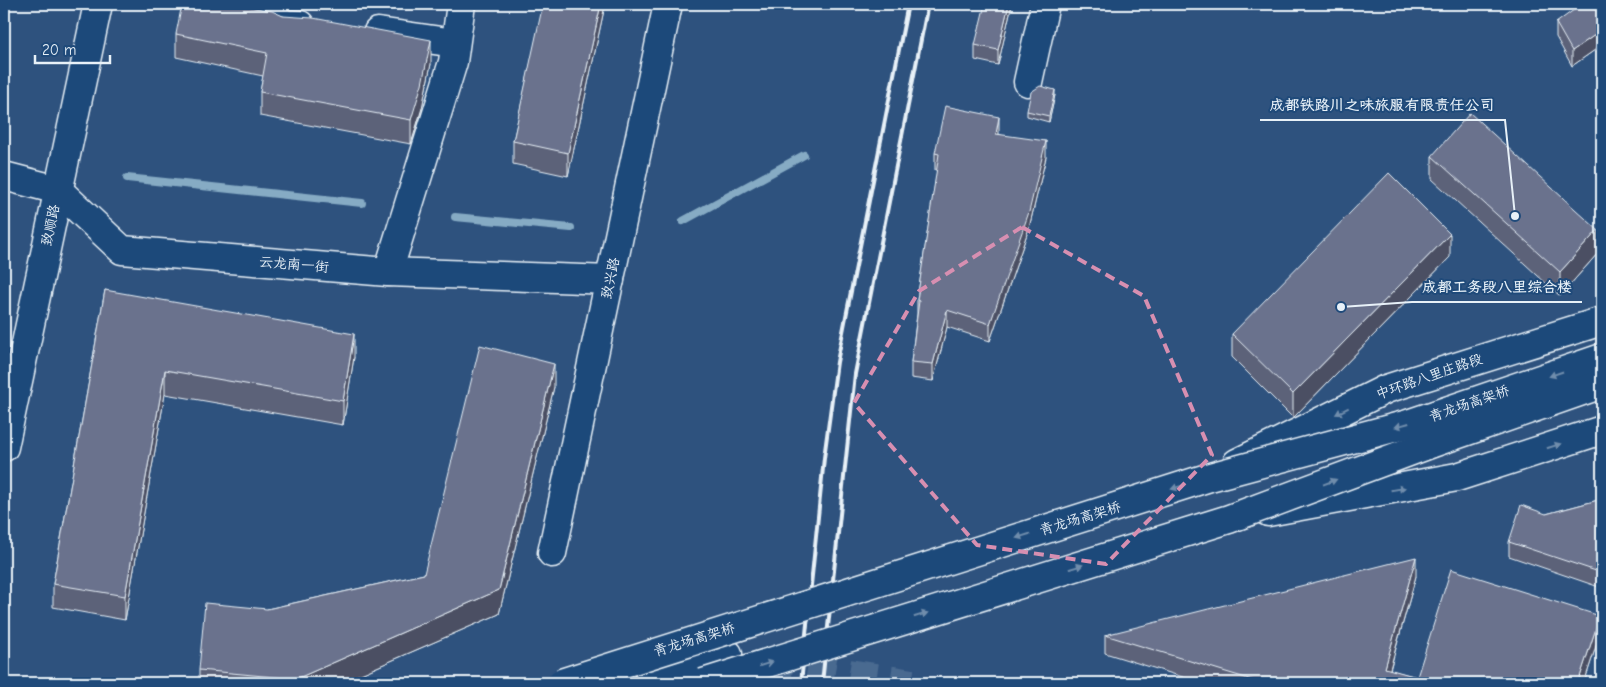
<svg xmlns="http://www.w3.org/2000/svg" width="1606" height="687" font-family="'Comic Neue','LXGW WenKai TC',sans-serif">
  <rect width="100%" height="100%" fill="#2e527e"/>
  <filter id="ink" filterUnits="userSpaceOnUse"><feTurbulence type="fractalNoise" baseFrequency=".02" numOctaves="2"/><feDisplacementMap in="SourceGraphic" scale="10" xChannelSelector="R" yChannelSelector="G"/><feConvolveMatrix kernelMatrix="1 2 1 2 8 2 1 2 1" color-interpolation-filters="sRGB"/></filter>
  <g filter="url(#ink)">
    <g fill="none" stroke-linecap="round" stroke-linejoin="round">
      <!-- stream -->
      <g stroke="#86abc4" stroke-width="8">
        <path d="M127 178 362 203"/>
        <path d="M455 217 571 228"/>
        <path d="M683 221 804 155"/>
      </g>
      <!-- minor-tunnel -->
      <path stroke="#4a6a90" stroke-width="28" stroke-dasharray="28 14" stroke-linecap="butt" d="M766 660 912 683"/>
      <defs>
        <g id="minor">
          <path d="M268 4V10L284 24 300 25"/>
          <path d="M378 32 455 43"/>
          <path d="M1028 82 1045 4"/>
          <path d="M4 176 58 190 122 250 388 272 610 280"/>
          <path d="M388 272 453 62 461 4"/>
          <path d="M4 447 98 4"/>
          <path d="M552 553 668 4"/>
          <path d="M648 683 673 667 728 654"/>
        </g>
        <g id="major">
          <path d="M1237 463 1386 389 1602 321"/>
          <path d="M1268 512 1457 477 1602 430"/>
        </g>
      </defs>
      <!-- minor casing -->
      <use href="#minor" stroke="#e8f1f8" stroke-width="31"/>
      <!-- major casing -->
      <use href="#major" stroke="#e8f1f8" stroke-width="31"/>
      <!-- minor -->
      <use href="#minor" stroke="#1f4a7a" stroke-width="28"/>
      <!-- major -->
      <use href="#major" stroke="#1f4a7a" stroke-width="28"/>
      <!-- rail -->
      <g stroke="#e8f1f8" stroke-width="4">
        <path d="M801 683 824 458 837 362 908 4"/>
        <path d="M822 683 855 374 928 4"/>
      </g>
      <defs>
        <g id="highway-bridge">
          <path d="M561 683 1210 477 1408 424 1602 358"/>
          <path d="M703 683 1229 519 1433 443 1602 384"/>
        </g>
      </defs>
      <!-- highway-bridge casing -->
      <use href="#highway-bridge" stroke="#e8f1f8" stroke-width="31" stroke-linecap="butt"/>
      <!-- highway-bridge -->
      <use href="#highway-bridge" stroke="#1f4a7a" stroke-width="28"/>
    </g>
    <!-- wall -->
    <g fill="#5c6279" stroke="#e8f1f8">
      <path d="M253 4V7L283 16 431 64 422 108 411 144 260 116V92L263 76 176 57V34Z"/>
      <path d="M540 4H604V10L568 176 513 164V141L543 8Z"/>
      <path d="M1012 4 998 65 975 60V45Z"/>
      <path d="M1602 4V45L1572 66 1556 37V23Z"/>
      <path d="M1055 95 1049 122 1027 116V111Z"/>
      <path d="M999 134 1046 157 1029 228 990 341 947 327 933 381 911 378V362L917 314V300L937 170H935V153Z"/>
      <path d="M1432 156 1598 253 1560 296 1432 179Z"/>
      <path d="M1450 257 1293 418 1232 357V334Z"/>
      <path d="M105 290 354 357 343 425 165 394 125 620 53 607V584Z"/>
      <path d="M554 387 499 614 340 683H199V670L267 609 424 574Z"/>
      <path d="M1602 499V588L1509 556V542L1546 514Z"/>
      <path d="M1416 576 1390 670 1417 677 1600 634 1584 683H1202L1105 653V635Z"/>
    </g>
    <!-- shaded-wall -->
    <g fill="#4b5063" stroke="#e8f1f8">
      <path d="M4 4H8L4 27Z"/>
      <path d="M601 4H604V10L568 176V153Z"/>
      <path d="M1009 4H1012L998 65V50Z"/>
      <path d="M1602 30V45L1572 66V51Z"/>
      <path d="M431 40V64L422 108 411 144V120Z"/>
      <path d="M1055 90V95L1049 122V116Z"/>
      <path d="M999 117V133L996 150V134Z"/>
      <path d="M1046 141V157L1029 228 990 341V324Z"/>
      <path d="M1598 230V253L1560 296V272Z"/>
      <path d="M1450 234V257L1293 418V394Z"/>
      <path d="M947 310V327L933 381V364Z"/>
      <path d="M354 334V357L343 425V401Z"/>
      <path d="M554 364V387L499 614 340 683H296V679L499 590Z"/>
      <path d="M165 370V394L125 620V596Z"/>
      <path d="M1416 557V576L1386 683 1385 668Z"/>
      <path d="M1600 616V634L1584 683H1578Z"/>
    </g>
    <!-- building -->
    <g fill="#6b728d" stroke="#e8f1f8">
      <path d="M182 4H251L250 7 272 11 283 16 313 18 431 40 422 84 411 120 260 92 267 53 176 34Z"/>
      <path d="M543 4H601L568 153 513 141Z"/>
      <path d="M985 4H1009L998 50 975 45Z"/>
      <path d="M1582 4H1602V30L1572 51 1556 23Z"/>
      <path d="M1040 86 1055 90 1049 116 1027 111 1031 92Z"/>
      <path d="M945 106 999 117 996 134 1046 141 1029 212 990 324 947 310 933 364 911 362 919 301 917 300 939 154 935 153Z"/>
      <path d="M1470 113 1598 230 1560 272 1432 156Z"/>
      <path d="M1389 173 1450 234 1293 394 1232 334Z"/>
      <path d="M105 290 354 334 343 401 165 370 125 596 53 584Z"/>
      <path d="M480 345 554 364 499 590 296 679 199 670 205 603 267 609 424 574Z"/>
      <path d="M1602 499V573L1509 542 1521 505 1546 514Z"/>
      <path d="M1416 557 1385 668 1417 677 1451 569 1600 616 1578 683H1262L1105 635Z"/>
    </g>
    <!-- one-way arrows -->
    <defs><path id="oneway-solid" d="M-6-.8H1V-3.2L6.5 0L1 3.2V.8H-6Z" transform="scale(1.25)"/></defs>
    <g fill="#6f8dac">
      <use href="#oneway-solid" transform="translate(1556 374) rotate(161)"/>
      <use href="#oneway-solid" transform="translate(1342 411) rotate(153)"/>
      <use href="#oneway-solid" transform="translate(1402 425) rotate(164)"/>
      <use href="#oneway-solid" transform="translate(1554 446) rotate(-18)"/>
      <use href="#oneway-solid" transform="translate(1330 482) rotate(-21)"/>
      <use href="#oneway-solid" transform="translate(1178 487) rotate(163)"/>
      <use href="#oneway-solid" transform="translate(1398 489) rotate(-10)"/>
      <use href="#oneway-solid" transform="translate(1023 536) rotate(163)"/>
      <use href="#oneway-solid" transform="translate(1076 567) rotate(-17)"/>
      <use href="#oneway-solid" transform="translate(921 615) rotate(-17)"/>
      <use href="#oneway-solid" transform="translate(766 664) rotate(-17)"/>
    </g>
  </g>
  <!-- marked area -->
  <path fill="none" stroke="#d78fb1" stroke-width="4" stroke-dasharray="10 6" stroke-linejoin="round" d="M1022 227 1144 296 1212 455 1106 564 977 545 854 403 919 291Z"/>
  <g text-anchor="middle" stroke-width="4" stroke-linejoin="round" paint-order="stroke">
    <!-- street labels -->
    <g font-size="14" fill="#e8f1f8" stroke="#1f4a7a">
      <text transform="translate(50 225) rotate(-78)" y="5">致顺路</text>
      <text transform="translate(294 264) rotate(5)" y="5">云龙南一街</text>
      <text transform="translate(610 278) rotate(-78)" y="5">致兴路</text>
      <text transform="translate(1429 376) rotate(-19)" y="5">中环路八里庄路段</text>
      <text transform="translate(1469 403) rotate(-19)" y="5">青龙场高架桥</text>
      <text transform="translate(1080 518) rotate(-17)" y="5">青龙场高架桥</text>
      <text transform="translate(694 639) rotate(-17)" y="5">青龙场高架桥</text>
    </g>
  </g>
  <!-- callouts -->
  <path fill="none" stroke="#e8f1f8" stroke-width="2" d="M1515 216L1505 120H1260M1341 307L1412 302H1582"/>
  <g fill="#e8f1f8" stroke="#1f4a7a" stroke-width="2">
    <circle cx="1515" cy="216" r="5"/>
    <circle cx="1341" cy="307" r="5"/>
  </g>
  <g font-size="15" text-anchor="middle" font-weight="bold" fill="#e8f1f8" stroke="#1f4a7a" stroke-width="4" stroke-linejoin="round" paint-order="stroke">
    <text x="1382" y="110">成都铁路川之味旅服有限责任公司</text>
    <text x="1497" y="292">成都工务段八里综合楼</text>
  </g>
  <!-- margin -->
  <rect width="1606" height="687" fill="none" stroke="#1f4a7a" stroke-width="20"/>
  <rect x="10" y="10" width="1586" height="667" fill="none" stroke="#e8f1f8" stroke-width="2" filter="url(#ink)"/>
  <!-- scale -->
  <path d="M35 55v8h75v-8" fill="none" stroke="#e8f1f8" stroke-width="2.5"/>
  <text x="42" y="55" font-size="15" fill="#e8f1f8" stroke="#1f4a7a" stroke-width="4" paint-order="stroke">20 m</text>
</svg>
